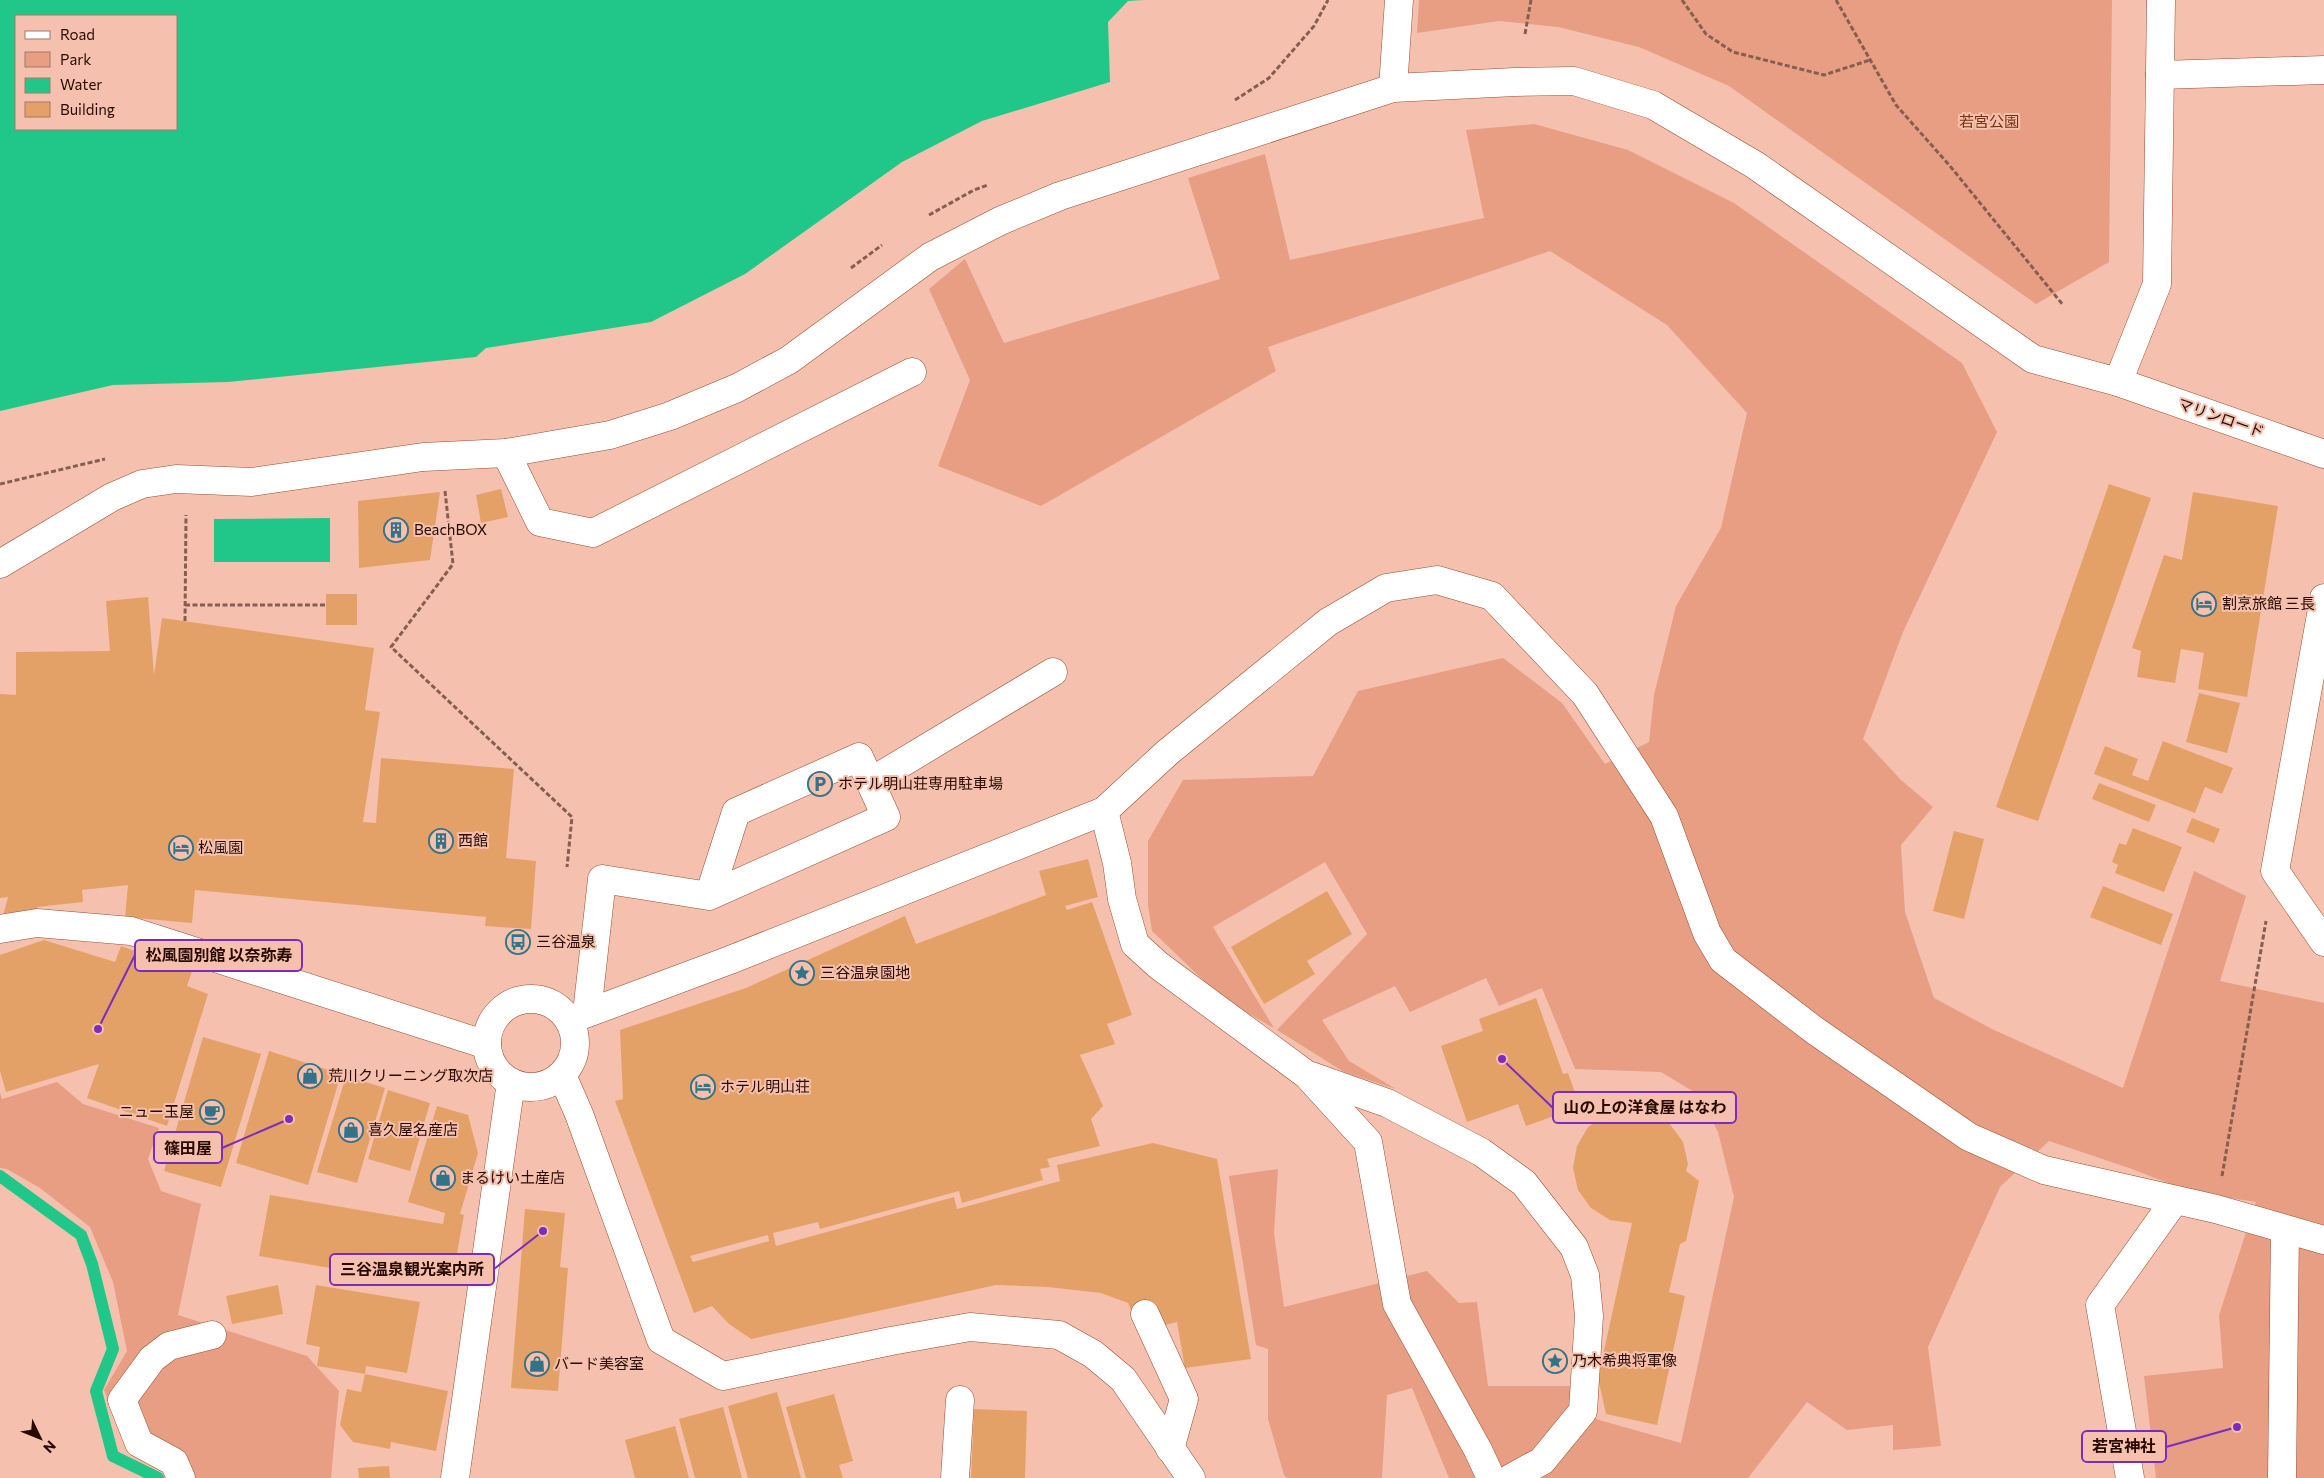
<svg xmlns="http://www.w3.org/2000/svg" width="2324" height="1478" font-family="Commissioner,'Noto Sans JP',sans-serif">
  <rect width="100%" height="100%" fill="#f5c1ae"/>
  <!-- green -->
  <g fill="#e79e83">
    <path d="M1419 0H2112L2109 262 2036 304 1729 86 1639 47 1558 27 1499 21 1417 33Z"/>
    <path d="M1534 124 1628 150 1734 203 1962 363 1997 432 1903 632 1863 739 1901 780 1933 807 1901 845 1905 912 1934 998 1992 1029 2123 1088 2194 871 2246 896 2220 981 2324 1003V1478H2156L2144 1376 2223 1368 2219 1315 2256 1202 2191 1192 2132 1169 2049 1141 2000 1187 1928 1347 1941 1446 1893 1450V1425L1847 1430 1807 1402 1748 1478H1449L1412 1388 1387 1395 1382 1478H1287L1284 1475 1268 1419V1349L1256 1345 1229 1176 1278 1169 1274 1233 1284 1307 1427 1271 1459 1303 1477 1302 1488 1386H1571L1569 1406 1599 1420 1681 1443 1734 1197 1718 1132 1699 1095 1661 1072 1575 1069 1542 988 1499 1006 1486 978 1410 1012 1395 986 1322 1020 1349 1061 1396 1089 1344 1072 1277 1030 1367 934 1325 862 1213 927 1274 1028 1224 1000 1152 931 1148 905V841L1183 780 1313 776 1358 691 1503 658 1562 703 1605 764 1649 742 1654 695 1676 606 1721 528 1747 413 1667 325 1550 251 1268 347 1276 371 1041 506 938 466 970 380 929 289 965 259 1004 343 1220 279 1188 178 1265 154 1290 260 1484 218 1466 130Z"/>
    <path d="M57 1082 83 1104 159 1128 148 1159 161 1191 201 1204 178 1315 307 1356 339 1391 331 1478H187L145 1459 124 1443 104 1390 127 1351 113 1282 90 1227 40 1188 7 1169 0 1168V1093L2 1099Z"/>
  </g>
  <!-- water -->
  <g fill="#21c789" fill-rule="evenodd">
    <path d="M0 0H1144L1128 1 1108 22 1110 82 982 121 902 162 745 274 651 322 486 348 476 357 228 382 113 385 0 411ZM176 16V129H16V16Z"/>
    <path d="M330 518V562H214V519Z"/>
  </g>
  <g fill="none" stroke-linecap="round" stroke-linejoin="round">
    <!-- stream -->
    <path stroke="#21c789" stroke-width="12" d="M0 1176 81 1235 92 1264 113 1349 96 1391 113 1456 158 1478"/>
  </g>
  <!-- building -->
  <g fill="#e4a167" fill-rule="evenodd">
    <path d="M2109 484 2151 498 2038 821 1996 807Z"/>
    <path d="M501 489 508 517 481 523 476 495Z"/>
    <path d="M440 492 430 560 359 568 358 501Z"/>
    <path d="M2193 492 2278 506 2247 697 2198 689 2204 653 2181 649 2175 683 2137 677 2141 651 2132 648 2164 555 2182 560Z"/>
    <rect x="326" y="594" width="31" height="31"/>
    <path d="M148 597 154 675 162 618 374 648 365 710 380 712 363 822 376 823 381 758 514 769 506 858 536 861 531 929 485 926 486 917 195 890 192 923 125 917 128 885 82 890 83 902 37 907V913L3 916 8 897 0 898V694L16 695V652L110 651 106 601Z"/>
    <path d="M2199 693 2240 703 2227 753 2186 742Z"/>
    <path d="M2163 741 2233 768 2222 794 2205 787 2195 813 2094 774 2105 746 2138 759 2132 775 2148 781Z"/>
    <path d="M2099 783 2156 805 2149 822 2092 799Z"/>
    <path d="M2192 818 2220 829 2214 843 2186 832Z"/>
    <path d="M2133 828 2182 847 2164 892 2115 873 2118 865 2112 862 2119 843 2126 845Z"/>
    <path d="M1954 831 1984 839 1964 919 1933 911Z"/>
    <path d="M1088 859 1098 897 1065 906 1067 910 1092 902 1132 1015 1107 1024 1115 1044 1080 1055 1103 1106 1091 1119 1100 1146 1047 1159 1050 1167 1040 1169 1043 1180 962 1203 959 1191 820 1229 818 1222 773 1233 776 1246 954 1197 957 1209 1060 1181 1057 1165 1153 1143 1217 1159 1251 1359 1185 1368 1177 1322 1165 1325 1174 1403 1128 1303 1101 1293 1048 1287 996 1285 751 1339 729 1324 712 1306 694 1313 615 1101 623 1099 620 1030 746 988 905 916 916 944 1046 895 1039 871ZM768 1235 769 1241 693 1262 690 1256Z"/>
    <path d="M2103 886 2173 914 2161 945 2090 917Z"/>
    <path d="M1327 891 1352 934 1307 961 1315 974 1264 1004 1231 947Z"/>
    <path d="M44 940 115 962 121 946 192 971 187 986 208 994 167 1126 87 1098 99 1064 6 1092 0 1071V955Z"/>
    <path d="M1536 998 1563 1074 1568 1073 1580 1107 1526 1126 1518 1104 1467 1122 1441 1046 1483 1031 1479 1019Z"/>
    <path d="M203 1037 261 1054 221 1187 164 1171Z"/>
    <path d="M269 1051 341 1074 308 1185 236 1163Z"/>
    <path d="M346 1076 385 1088 357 1183 317 1172Z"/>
    <path d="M388 1090 430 1103 410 1171 368 1159Z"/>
    <path d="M437 1106 468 1115 478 1153 460 1214 464 1215 455 1264 437 1261 432 1285 259 1256 270 1195 443 1224 445 1213 408 1202Z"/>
    <path d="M1628 1108 1651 1112 1669 1123 1683 1142 1688 1164 1686 1171 1699 1181 1686 1241 1680 1244 1669 1292 1685 1296 1657 1425 1606 1414 1598 1378 1632 1223 1610 1220 1591 1208 1578 1190 1573 1168 1577 1146 1588 1127 1607 1114Z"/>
    <path d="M525 1209 565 1213 560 1267 568 1268 558 1391 511 1388Z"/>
    <path d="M278 1285 283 1314 232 1324 226 1296Z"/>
    <path d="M316 1285 420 1302 407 1373 366 1366 365 1374 317 1366 320 1347 306 1344Z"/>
    <path d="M365 1374 448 1391 436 1451 391 1442 390 1449 353 1442 340 1425 347 1389 361 1392Z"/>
    <path d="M777 1392 801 1478H748L728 1406Z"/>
    <path d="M834 1394 853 1461 839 1465 843 1478H806L786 1407Z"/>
    <path d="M723 1407 742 1478H695L679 1419Z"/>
    <path d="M974 1409 1027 1411 1025 1478H971Z"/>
    <path d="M675 1426 689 1478H635L625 1440Z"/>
    <path d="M389 1466 390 1478H359L358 1468Z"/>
  </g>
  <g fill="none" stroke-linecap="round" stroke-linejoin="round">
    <defs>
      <g id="minor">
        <path d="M2160 75 2324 70"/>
        <path d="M1393 88 1399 0"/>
        <path d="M2118 382 2157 284 2161 0"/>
        <path d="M506 453 540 522 593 533 912 372"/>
        <path d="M0 564 112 497 142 484 176 479 252 482 423 457 506 453 610 435 670 416 737 388 789 360 930 257 1000 221 1060 196 1393 88 1515 82 1574 81 1653 105 1755 165 2033 359 2118 382 2324 454"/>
        <path d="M2324 598 2275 871 2324 942"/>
        <path d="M870 782 1053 672"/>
        <path d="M1104 811 1117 863 1122 899 1135 944 1158 965 1307 1075 1368 1142 1397 1304 1478 1450 1491 1478"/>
        <path d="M0 929 37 923 131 931 487 1045"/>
        <circle cx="531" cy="1043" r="44"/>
        <path d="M587 1013 602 879 709 896 886 817 859 757 736 812 709 896"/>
        <path d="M569 1020 730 960 1104 811 1168 752 1328 622 1386 588 1437 580 1492 596 1585 694 1664 816 1707 933 1723 960 1814 1030 1969 1137 2044 1170 2216 1209 2324 1240"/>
        <path d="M562 1075 579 1114 661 1340 723 1376 891 1341 970 1327 1059 1335 1093 1354 1123 1379 1191 1478"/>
        <path d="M1311 1076 1387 1103 1481 1152 1524 1183 1574 1247 1585 1275 1589 1316 1583 1411 1542 1461 1511 1478"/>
        <path d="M1145 1314 1184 1399 1170 1449"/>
        <path d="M181 1478 174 1462 139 1443 122 1400 152 1359 169 1346 212 1335"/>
        <path d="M455 1478 511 1082"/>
        <path d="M955 1478 960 1400"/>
        <path d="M2130 1478 2100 1305 2175 1200"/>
        <path d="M2282 1478 2285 1230"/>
      </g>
    </defs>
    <!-- minor casing -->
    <use href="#minor" stroke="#984d30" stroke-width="29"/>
    <!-- path -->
    <g stroke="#865e50" stroke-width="3" stroke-dasharray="5 2.5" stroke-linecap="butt">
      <path d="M1682 0 1706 34 1733 52 1824 75 1870 60"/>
      <path d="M1836 0 1896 105 1950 166 2063 305"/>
      <path d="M1525 34 1531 0"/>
      <path d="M1235 100 1269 78 1314 26 1328 0"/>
      <path d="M929 215 974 190 988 185"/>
      <path d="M851 268 882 245"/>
      <path d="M0 484 105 459"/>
      <path d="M445 491 453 564 391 647 572 817 567 867"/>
      <path d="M185 605H325"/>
      <path d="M185 621 186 515"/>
      <path d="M2222 1176 2266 921"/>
    </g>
    <!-- minor -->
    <use href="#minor" stroke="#fff" stroke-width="28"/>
  </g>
  <!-- icons -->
  <defs>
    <symbol id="building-ring" viewBox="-11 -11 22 22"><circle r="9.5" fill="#f5c1ae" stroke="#337387" stroke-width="1.5"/><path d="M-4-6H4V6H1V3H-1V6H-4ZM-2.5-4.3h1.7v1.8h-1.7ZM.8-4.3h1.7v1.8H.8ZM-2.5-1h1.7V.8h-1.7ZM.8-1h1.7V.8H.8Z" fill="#337387"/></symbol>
    <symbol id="hotel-ring" viewBox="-11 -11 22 22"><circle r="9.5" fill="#f5c1ae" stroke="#337387" stroke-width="1.5"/><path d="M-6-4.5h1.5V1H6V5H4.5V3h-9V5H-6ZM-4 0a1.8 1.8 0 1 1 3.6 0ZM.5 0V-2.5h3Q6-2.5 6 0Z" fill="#337387"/></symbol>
    <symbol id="parking-ring" viewBox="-11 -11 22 22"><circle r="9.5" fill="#f5c1ae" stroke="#337387" stroke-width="1.5"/><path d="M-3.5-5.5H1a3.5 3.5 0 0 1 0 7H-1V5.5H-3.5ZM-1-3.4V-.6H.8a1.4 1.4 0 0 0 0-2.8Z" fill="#337387"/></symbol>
    <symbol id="bus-ring" viewBox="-11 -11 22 22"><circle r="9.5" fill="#f5c1ae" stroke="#337387" stroke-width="1.5"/><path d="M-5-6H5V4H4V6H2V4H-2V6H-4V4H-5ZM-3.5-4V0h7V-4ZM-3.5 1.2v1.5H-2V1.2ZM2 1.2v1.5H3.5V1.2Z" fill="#337387"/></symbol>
    <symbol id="sight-ring" viewBox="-11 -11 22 22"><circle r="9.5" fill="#f5c1ae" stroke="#337387" stroke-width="1.5"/><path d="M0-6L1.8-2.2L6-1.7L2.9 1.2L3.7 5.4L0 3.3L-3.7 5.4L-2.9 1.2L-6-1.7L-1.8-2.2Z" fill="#337387"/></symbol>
    <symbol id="shop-ring" viewBox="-11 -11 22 22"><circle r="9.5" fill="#f5c1ae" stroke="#337387" stroke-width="1.5"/><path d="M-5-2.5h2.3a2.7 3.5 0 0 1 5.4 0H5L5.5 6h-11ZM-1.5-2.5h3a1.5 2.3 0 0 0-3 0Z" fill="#337387"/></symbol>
    <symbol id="cafe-ring" viewBox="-11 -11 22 22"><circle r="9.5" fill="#f5c1ae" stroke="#337387" stroke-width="1.5"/><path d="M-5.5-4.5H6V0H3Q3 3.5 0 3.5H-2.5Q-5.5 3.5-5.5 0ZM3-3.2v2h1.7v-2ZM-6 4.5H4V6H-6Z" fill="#337387"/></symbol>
  </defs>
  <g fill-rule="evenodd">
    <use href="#building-ring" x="382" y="516" width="28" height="28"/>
    <use href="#hotel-ring" x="2190" y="590" width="28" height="28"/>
    <use href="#parking-ring" x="806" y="770" width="28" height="28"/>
    <use href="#building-ring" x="427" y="827" width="28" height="28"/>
    <use href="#hotel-ring" x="167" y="834" width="28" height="28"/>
    <use href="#bus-ring" x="504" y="928" width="28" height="28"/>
    <use href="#sight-ring" x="788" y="959" width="28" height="28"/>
    <use href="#shop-ring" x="296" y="1062" width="28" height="28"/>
    <use href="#hotel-ring" x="689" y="1073" width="28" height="28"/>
    <use href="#cafe-ring" x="198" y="1098" width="28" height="28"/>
    <use href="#shop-ring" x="337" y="1116" width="28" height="28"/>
    <use href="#shop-ring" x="429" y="1164" width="28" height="28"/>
    <use href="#sight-ring" x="1541" y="1347" width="28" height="28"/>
    <use href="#shop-ring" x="523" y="1350" width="28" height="28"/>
  </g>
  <g text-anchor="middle" stroke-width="4" stroke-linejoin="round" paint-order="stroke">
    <!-- park labels -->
    <g font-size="15" fill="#772e0d" stroke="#f5c1ae">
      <text x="1989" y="127">若宮公園</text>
    </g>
    <!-- street labels -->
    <g font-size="15" fill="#280a01" stroke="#f5c1ae">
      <text transform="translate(2221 418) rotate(19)" y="5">マリンロード</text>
    </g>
    <!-- poi labels -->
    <g font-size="15" fill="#280a01" stroke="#f5c1ae" text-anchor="start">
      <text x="414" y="535">BeachBOX</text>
      <text x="2222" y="609">割烹旅館 三長</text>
      <text x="838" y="789">ホテル明山荘専用駐車場</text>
      <text x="458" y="846">西館</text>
      <text x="198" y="853">松風園</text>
      <text x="536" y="947">三谷温泉</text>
      <text x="820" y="978">三谷温泉園地</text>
      <text x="328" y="1081">荒川クリーニング取次店</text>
      <text x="720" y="1092">ホテル明山荘</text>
      <text x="194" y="1117" text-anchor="end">ニュー玉屋</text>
      <text x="368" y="1135">喜久屋名産店</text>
      <text x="460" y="1183">まるけい土産店</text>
      <text x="1572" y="1366">乃木希典将軍像</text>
      <text x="554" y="1369">バード美容室</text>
    </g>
  </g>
  <!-- callouts -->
  <path fill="none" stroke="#7b2cbf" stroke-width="2" d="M98 1029L135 955M1502 1059L1553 1108M289 1119L222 1148M543 1231L494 1269M2237 1427L2166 1447"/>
  <g fill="#7b2cbf" stroke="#f5c1ae" stroke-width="2">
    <circle cx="98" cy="1029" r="5"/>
    <circle cx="1502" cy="1059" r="5"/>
    <circle cx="289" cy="1119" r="5"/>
    <circle cx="543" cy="1231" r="5"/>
    <circle cx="2237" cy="1427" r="5"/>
  </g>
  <g fill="#f5c1ae" stroke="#7b2cbf" stroke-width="2">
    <rect x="135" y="940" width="167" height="31" rx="5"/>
    <rect x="1553" y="1092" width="183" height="31" rx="5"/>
    <rect x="154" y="1132" width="68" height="31" rx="5"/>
    <rect x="330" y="1254" width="164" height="31" rx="5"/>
    <rect x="2082" y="1431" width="84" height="31" rx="5"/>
  </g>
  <g font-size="16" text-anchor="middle" font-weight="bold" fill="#280a01">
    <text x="219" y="961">松風園別館 以奈弥寿</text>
    <text x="1645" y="1113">山の上の洋食屋 はなわ</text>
    <text x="188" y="1154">篠田屋</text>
    <text x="412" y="1275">三谷温泉観光案内所</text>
    <text x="2124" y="1452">若宮神社</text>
  </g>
  <!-- legend -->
  <rect x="15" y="15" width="162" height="115" fill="#f5c1ae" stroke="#a37869"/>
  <rect x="25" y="31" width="25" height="8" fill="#ffffff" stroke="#a37869"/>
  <text x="60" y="40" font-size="15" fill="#280a01">Road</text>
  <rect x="25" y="52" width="25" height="15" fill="#e79e83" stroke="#a37869"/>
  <text x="60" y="65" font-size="15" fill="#280a01">Park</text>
  <rect x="25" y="78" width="25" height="15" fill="#21c789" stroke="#a37869"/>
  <text x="60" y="90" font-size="15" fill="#280a01">Water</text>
  <rect x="25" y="102" width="25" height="15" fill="#e4a167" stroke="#a37869"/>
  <text x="60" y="115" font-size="15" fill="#280a01">Building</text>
  <!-- north arrow -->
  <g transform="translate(40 1438) rotate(133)" stroke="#f5c1ae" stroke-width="4" paint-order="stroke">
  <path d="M0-4L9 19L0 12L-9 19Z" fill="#280a01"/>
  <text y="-8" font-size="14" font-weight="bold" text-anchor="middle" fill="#280a01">N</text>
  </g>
</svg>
